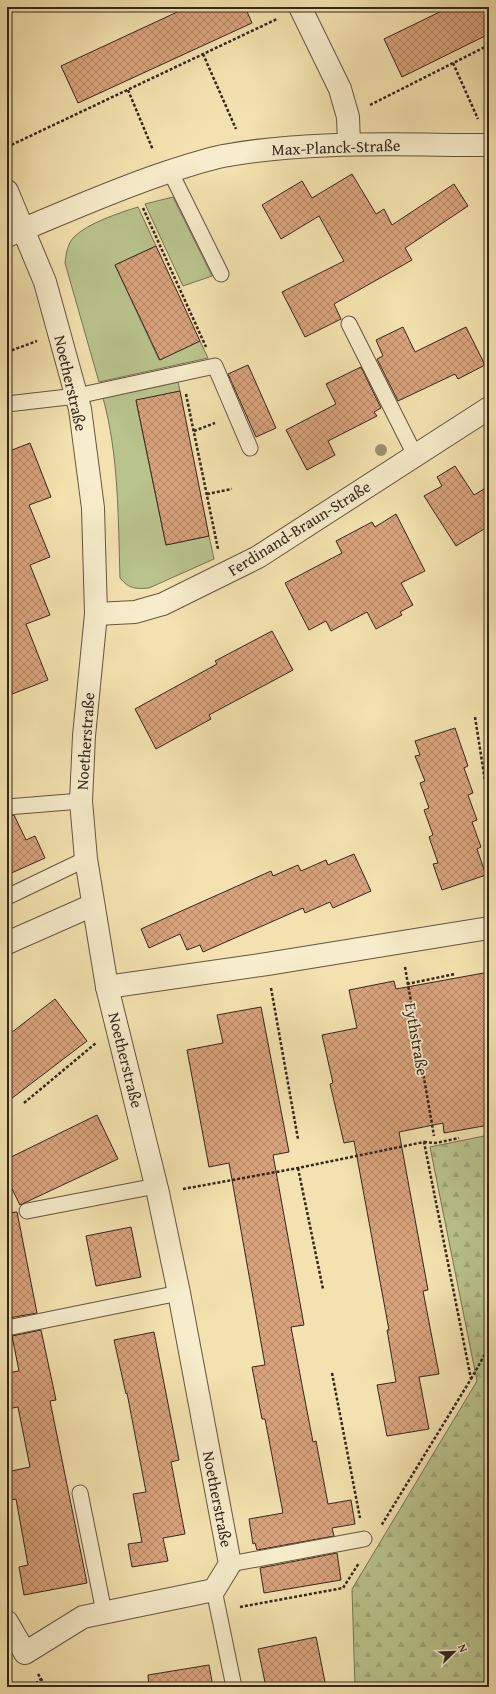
<svg xmlns="http://www.w3.org/2000/svg" width="496" height="1694" font-family="'Gentium Book Plus',serif">
  <defs>
    <pattern id="forest-firs" width="22" height="20" patternUnits="userSpaceOnUse"><rect width="22" height="20" fill="#b9c38c"/><path d="M5 1l3.5 6h-7zM16 11l3.5 6h-7z" fill="#a0a778"/></pattern>
    <pattern id="building-cross-hatch" width="8" height="8" patternUnits="userSpaceOnUse"><rect width="8" height="8" fill="#d9a37c"/><path d="M0 0l8 8M0 8l8-8" fill="none" stroke="#b18565"/></pattern>
  </defs>
  <rect width="100%" height="100%" fill="#f3e2af"/>
  <filter id="stains"><feTurbulence type="fractalNoise" baseFrequency=".005" numOctaves="4"/><feColorMatrix values="0 0 0 0 .2 0 0 0 0 .09 0 0 0 0 .02 0 0 0 .5 -.17"/></filter>
  <radialGradient id="worn" r=".72"><stop offset=".6" stop-color="#630" stop-opacity="0"/><stop offset="1" stop-color="#630" stop-opacity=".3"/></radialGradient>
  <!-- grass -->
  <g fill="#b9c38c" stroke="#767456">
    <path d="M173 197 212 276 183 286 145 204Z"/>
    <path d="M138 207 156 246 115 265 159 360 200 341 208 358 99 382 65 263C66 255 67 244 74 237 88 223 119 213 138 207Z"/>
    <path d="M178 382 180 391 136 401 166 545 209 536 214 559 149 588C135 589 129 589 120 578 118 518 119 456 103 398Z"/>
  </g>
  <!-- forest -->
  <path fill="url(#forest-firs)" stroke="#767456" d="M489 1135V1687H355L352 1589 477 1381 430 1147Z"/>
  <!-- building -->
  <g fill="url(#building-cross-hatch)" stroke="#34261f">
    <path d="M188 7H245L252 23 78 103 61 66Z"/>
    <path d="M450 7H489V34L402 77 384 39Z"/>
    <path d="M352 174 376 214 384 209 392 225 454 184 468 206 405 248 412 260 334 304 341 319 305 337 282 292 344 261 319 216 281 239 262 205 302 181 312 198Z"/>
    <path d="M156 246 200 341 160 360 115 265Z"/>
    <path d="M403 327 415 352 466 327 485 365 458 379 455 374 398 401 377 359 383 356 376 340Z"/>
    <path d="M248 365 276 428 256 437 228 374Z"/>
    <path d="M361 367 381 408 374 412 377 416 328 441 335 455 307 470 286 430 336 404 326 384Z"/>
    <path d="M180 391 209 536 166 545 136 400Z"/>
    <path d="M30 443 51 497 29 505 50 557 30 565 50 615 26 624 48 680 7 696V452Z"/>
    <path d="M455 466 474 495 489 486V526L456 546 424 496 442 486 437 477Z"/>
    <path d="M396 514 425 571 401 583 413 605 400 612 402 615 376 629 367 612 331 631 326 621 309 630 285 583 342 553 336 541 372 522 375 527Z"/>
    <path d="M272 631 293 670 209 715 211 719 156 749 135 709 217 664 215 661Z"/>
    <path d="M455 728 468 766 464 768 473 793 468 795 477 820 472 822 481 847 477 849 486 875 442 890 433 864 438 863 429 837 433 835 424 810 429 808 420 783 425 781 415 756 420 755 415 741Z"/>
    <path d="M14 815 26 840 35 836 45 858 7 875V816Z"/>
    <path d="M354 854 371 891 333 908 330 902 305 913 303 908 203 952 200 945 187 950 180 934 149 948 141 929 271 871 273 876 298 865 301 871 326 860 328 865Z"/>
    <path d="M489 972V1125L444 1133 443 1123 399 1132 428 1290 423 1291 439 1374 419 1377 429 1429 387 1436 377 1385 396 1382 387 1330H389L354 1141 344 1143 330 1084 333 1083 322 1035 357 1028 349 990 394 981 396 989Z"/>
    <path d="M55 999 87 1041 7 1102V1036Z"/>
    <path d="M261 1007 289 1152 273 1155 304 1325 291 1327 302 1385 313 1442 316 1441 328 1504 351 1500 355 1524 332 1528 334 1536 257 1550 255 1543 253 1544 249 1519 283 1513 265 1419H262L252 1367 265 1365 229 1163 209 1167 187 1050 223 1043 217 1015Z"/>
    <path d="M97 1115 118 1159 20 1205 7 1179V1159Z"/>
    <path d="M17 1212 37 1313 9 1318 7 1310V1213Z"/>
    <path d="M131 1227 141 1277 96 1286 86 1236Z"/>
    <path d="M41 1330 56 1400 50 1401 87 1583 24 1595 19 1567 28 1565 16 1499 7 1501V1472L30 1467 18 1407 7 1409V1373L19 1371 12 1336Z"/>
    <path d="M154 1332 179 1460 171 1462 185 1534 163 1538 168 1561 132 1567 128 1544 142 1542 133 1494 146 1492 127 1393 126 1394 114 1340Z"/>
    <path d="M337 1553 341 1580 264 1593 260 1568Z"/>
    <path d="M316 1637 326 1687H266L258 1649Z"/>
    <path d="M209 1665 213 1687H149L148 1675Z"/>
  </g>
  <g fill="none" stroke-linecap="round" stroke-linejoin="round">
    <defs>
      <g id="lane">
        <path d="M170 171 221 274"/>
        <path d="M349 324 415 455"/>
        <path d="M7 404 77 396 215 366 250 448"/>
        <path d="M7 807 81 801"/>
        <path d="M7 897 86 859"/>
        <path d="M27 1211 156 1186"/>
        <path d="M7 1328 179 1293"/>
        <path d="M80 1493 104 1612"/>
        <path d="M230 1564 364 1539"/>
        <path d="M214 1590 234 1687"/>
      </g>
      <g id="street">
        <path d="M300 7 340 89 348 117 349 144"/>
        <path d="M7 191 45 282 80 409 93 508 96 614 84 736 81 801 86 859 107 987 158 1193 179 1293 230 1564 214 1590 83 1617 25 1653 7 1622"/>
        <path d="M7 236C61 214 113 190 168 172 186 166 204 160 223 156 311 140 400 145 489 145"/>
        <path d="M96 614 135 612 163 604 258 557 489 408"/>
        <path d="M7 943 93 905"/>
        <path d="M107 987 267 964 489 928"/>
      </g>
    </defs>
    <!-- lane casing -->
    <use href="#lane" stroke="#645543" stroke-width="17"/>
    <!-- street casing -->
    <use href="#street" stroke="#645543" stroke-width="24"/>
    <!-- path -->
    <g stroke="#34261f" stroke-width="2.5" stroke-dasharray="3 2" stroke-linecap="butt">
      <path d="M203 54 236 129"/>
      <path d="M453 63 478 119"/>
      <path d="M128 90 153 150"/>
      <path d="M370 105 489 45"/>
      <path d="M7 147 277 19"/>
      <path d="M143 208 206 347"/>
      <path d="M7 352 37 341"/>
      <path d="M186 394 218 549"/>
      <path d="M194 431 215 423"/>
      <path d="M207 494 232 489"/>
      <path d="M475 717 489 806"/>
      <path d="M405 967 434 1136"/>
      <path d="M407 984 455 974"/>
      <path d="M271 988 298 1139"/>
      <path d="M24 1103 96 1043"/>
      <path d="M424 1142 436 1143 459 1138"/>
      <path d="M298 1168 323 1289"/>
      <path d="M183 1189 298 1168 424 1142 471 1379 381 1526"/>
      <path d="M332 1373 360 1518"/>
      <path d="M471 1379 489 1347"/>
      <path d="M240 1607 343 1588 359 1563"/>
      <path d="M38 1674 46 1687"/>
      <path d="M32 1687 41 1679"/>
    </g>
    <!-- lane -->
    <use href="#lane" stroke="#f7eccb" stroke-width="15"/>
    <!-- street -->
    <use href="#street" stroke="#f7eccb" stroke-width="22"/>
  </g>
  <!-- trees -->
  <circle fill="#9c906f" cx="381" cy="450" r="6"/>
  <g text-anchor="middle" stroke-width="3.5" stroke-linejoin="round" paint-order="stroke">
    <!-- street labels -->
    <g font-size="16" fill="#34261f" stroke="#f7eccb">
      <text transform="translate(336 147) rotate(-2)" y="6">Max-Planck-Straße</text>
      <text transform="translate(71 383) rotate(77)" y="6">Noetherstraße</text>
      <text transform="translate(299 528) rotate(-32)" y="6">Ferdinand-Braun-Straße</text>
      <text transform="translate(85 741) rotate(-86)" y="6">Noetherstraße</text>
      <text transform="translate(417 1039) rotate(80)" y="6">Eythstraße</text>
      <text transform="translate(126 1060) rotate(76)" y="6">Noetherstraße</text>
      <text transform="translate(218 1499) rotate(79)" y="6">Noetherstraße</text>
    </g>
  </g>
  <!-- margin -->
  <rect width="496" height="1694" fill="none" stroke="#f3e2af" stroke-width="24"/>
  <rect x="8" y="8" width="480" height="1678" fill="none" stroke="#34261f" stroke-width="2"/>
  <rect x="12" y="12" width="472" height="1670" fill="none" stroke="#34261f"/>
  <!-- north arrow -->
  <g transform="translate(454 1652) rotate(67)" stroke="#f7eccb" stroke-width="3" paint-order="stroke">
  <path d="M0-3L7 15L0 10L-7 15Z" fill="#34261f"/>
  <text y="-6" font-size="11" font-weight="bold" text-anchor="middle" fill="#34261f">N</text>
  </g>
  <rect width="100%" height="100%" filter="url(#stains)"/>
  <rect width="100%" height="100%" fill="url(#worn)"/>
</svg>
